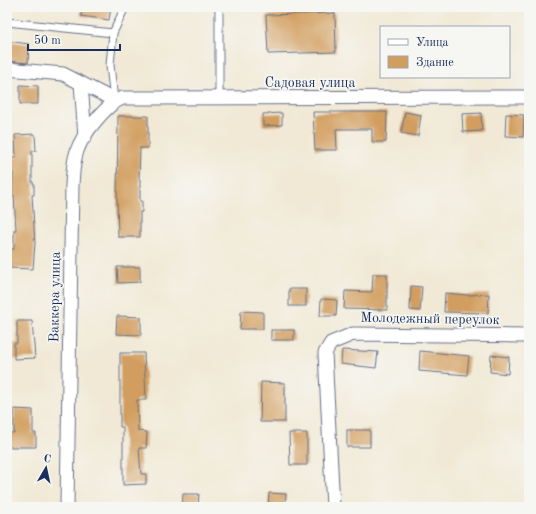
<svg xmlns="http://www.w3.org/2000/svg" width="536" height="514" font-family="'Old Standard TT',serif">
  <rect width="100%" height="100%" fill="#f6f6f2"/>
  <filter id="ink" filterUnits="userSpaceOnUse"><feTurbulence type="fractalNoise" baseFrequency=".025" numOctaves="2"/><feDisplacementMap in="SourceGraphic" scale="8" xChannelSelector="R" yChannelSelector="G"/><feConvolveMatrix kernelMatrix="1 2 1 2 8 2 1 2 1" color-interpolation-filters="sRGB"/></filter>
  <filter id="wash" filterUnits="userSpaceOnUse"><feTurbulence type="fractalNoise" baseFrequency=".012" numOctaves="4" result="noise"/><feDisplacementMap in="SourceGraphic" scale="16" xChannelSelector="R" yChannelSelector="G"/><feGaussianBlur stdDeviation="0.9" result="paint"/><feColorMatrix in="noise" values="0 0 0 0 0 0 0 0 0 0 0 0 0 0 0 0 0 1.4 0 .05"/><feComposite in="paint" operator="in"/></filter>
  <g filter="url(#wash)">
    <rect width="100%" height="100%" fill="#f1e9d5"/>
    <g id="blocks">
      <!-- building -->
      <g fill="#d29e5e">
        <path d="M82 7H111L109 20 81 16Z"/>
        <path d="M335 13 336 52 268 54 266 15Z"/>
        <path d="M7 41 29 44 28 63 7 61Z"/>
        <path d="M20 85 38 86V104H20Z"/>
        <path d="M313 112H387L386 142H372V129H336L337 150H315Z"/>
        <path d="M405 112 421 115 418 136 401 133Z"/>
        <path d="M282 113V125L263 126V114Z"/>
        <path d="M481 113 482 131 463 132 462 114Z"/>
        <path d="M506 114 524 115 523 137 505 136Z"/>
        <path d="M118 116H148V148H140L139 179H140V201H142V212H140V237H118L117 201Z"/>
        <path d="M35 134 36 151H32V183H34V195H32L35 243 33 269 9 268 10 249H14V230H16L14 195H12L13 173H7V158H16L15 135Z"/>
        <path d="M117 267H140V282L118 283Z"/>
        <path d="M373 274H387V310L344 309 345 291 372 292Z"/>
        <path d="M411 286 422 287 420 311 410 310Z"/>
        <rect x="289" y="289" width="17" height="17"/>
        <path d="M445 293 468 295 489 294 488 313 444 312Z"/>
        <path d="M321 299 337 300 336 316H320Z"/>
        <path d="M241 311 263 312V329H240Z"/>
        <path d="M117 316 141 317V335L116 334Z"/>
        <path d="M17 321H32L35 358 14 359V343H17Z"/>
        <rect x="271" y="330" width="23" height="10"/>
        <path d="M342 350 378 352 376 368 341 364Z"/>
        <path d="M420 351 469 356 467 375 419 371Z"/>
        <path d="M120 353H144L146 400H137L138 431 147 432 146 448H139L141 474H146V484L123 485V427H120Z"/>
        <path d="M491 355 509 357 508 374 490 372Z"/>
        <path d="M261 382 285 383V422H260Z"/>
        <path d="M14 409 33 410V433H36V447H7V433H14Z"/>
        <rect x="347" y="430" width="23" height="17"/>
        <path d="M289 433H307V465H290Z"/>
        <path d="M269 493 286 494 285 507H268Z"/>
        <path d="M183 494H199L198 507H182Z"/>
      </g>
    </g>
  </g>
  <g filter="url(#ink)">
    <use href="#blocks" fill-opacity="0" stroke="#667088" stroke-width="1"/>
    <g fill="none" stroke-linecap="round" stroke-linejoin="round">
      <defs>
        <g id="lane">
          <path d="M7 22 113 33"/>
          <path d="M219 98V7"/>
          <path d="M114 100 110 65 113 33 125 7"/>
        </g>
        <g id="street">
          <path d="M7 69 63 74 114 100"/>
          <path d="M81 83 85 137"/>
          <path d="M67 507 72 185C73 173 73 162 77 151 82 135 107 103 123 98L529 97"/>
          <path d="M333 507 325 353 331 343 353 334 529 336"/>
        </g>
      </defs>
      <!-- lane casing -->
      <use href="#lane" stroke="#667088" stroke-width="9"/>
      <!-- street casing -->
      <use href="#street" stroke="#667088" stroke-width="15"/>
      <!-- lane -->
      <use href="#lane" stroke="#fff" stroke-width="7"/>
      <!-- street -->
      <use href="#street" stroke="#fff" stroke-width="13"/>
    </g>
  </g>
  <g text-anchor="middle" stroke-width="3.5" stroke-linejoin="round" paint-order="stroke">
    <!-- street labels -->
    <g font-size="14" fill="#1b2f5e" stroke="#f6f6f2">
      <text x="310" y="87">Садовая улица</text>
      <text transform="translate(54 297) rotate(-89)" y="5">Ваккера улица</text>
      <text transform="translate(430 318) rotate(1)" y="5">Молодежный переулок</text>
    </g>
  </g>
  <!-- margin -->
  <rect width="536" height="514" fill="none" stroke="#f6f6f2" stroke-width="24"/>
  <!-- legend -->
  <rect x="380" y="26" width="130" height="52" fill="#f6f6f2" stroke="#9ea6b7"/>
  <rect x="388" y="39" width="20" height="6" fill="#ffffff" stroke="#9ea6b7"/>
  <text x="416" y="46" font-size="12" fill="#1b2f5e">Улица</text>
  <rect x="388" y="56" width="20" height="12" fill="#d29e5e" stroke="#9ea6b7"/>
  <text x="416" y="66" font-size="12" fill="#1b2f5e">Здание</text>
  <!-- north arrow -->
  <g transform="translate(46 468) rotate(9)" stroke="#f6f6f2" stroke-width="3" paint-order="stroke">
  <path d="M0-3L7 15L0 10L-7 15Z" fill="#1b2f5e"/>
  <text y="-6" font-size="11" font-weight="bold" text-anchor="middle" fill="#1b2f5e">С</text>
  </g>
  <!-- scale -->
  <path d="M28 44v6h92v-6" fill="none" stroke="#1b2f5e" stroke-width="2"/>
  <text x="34" y="44" font-size="12" fill="#1b2f5e" stroke="#f6f6f2" stroke-width="3" paint-order="stroke">50 m</text>
</svg>
